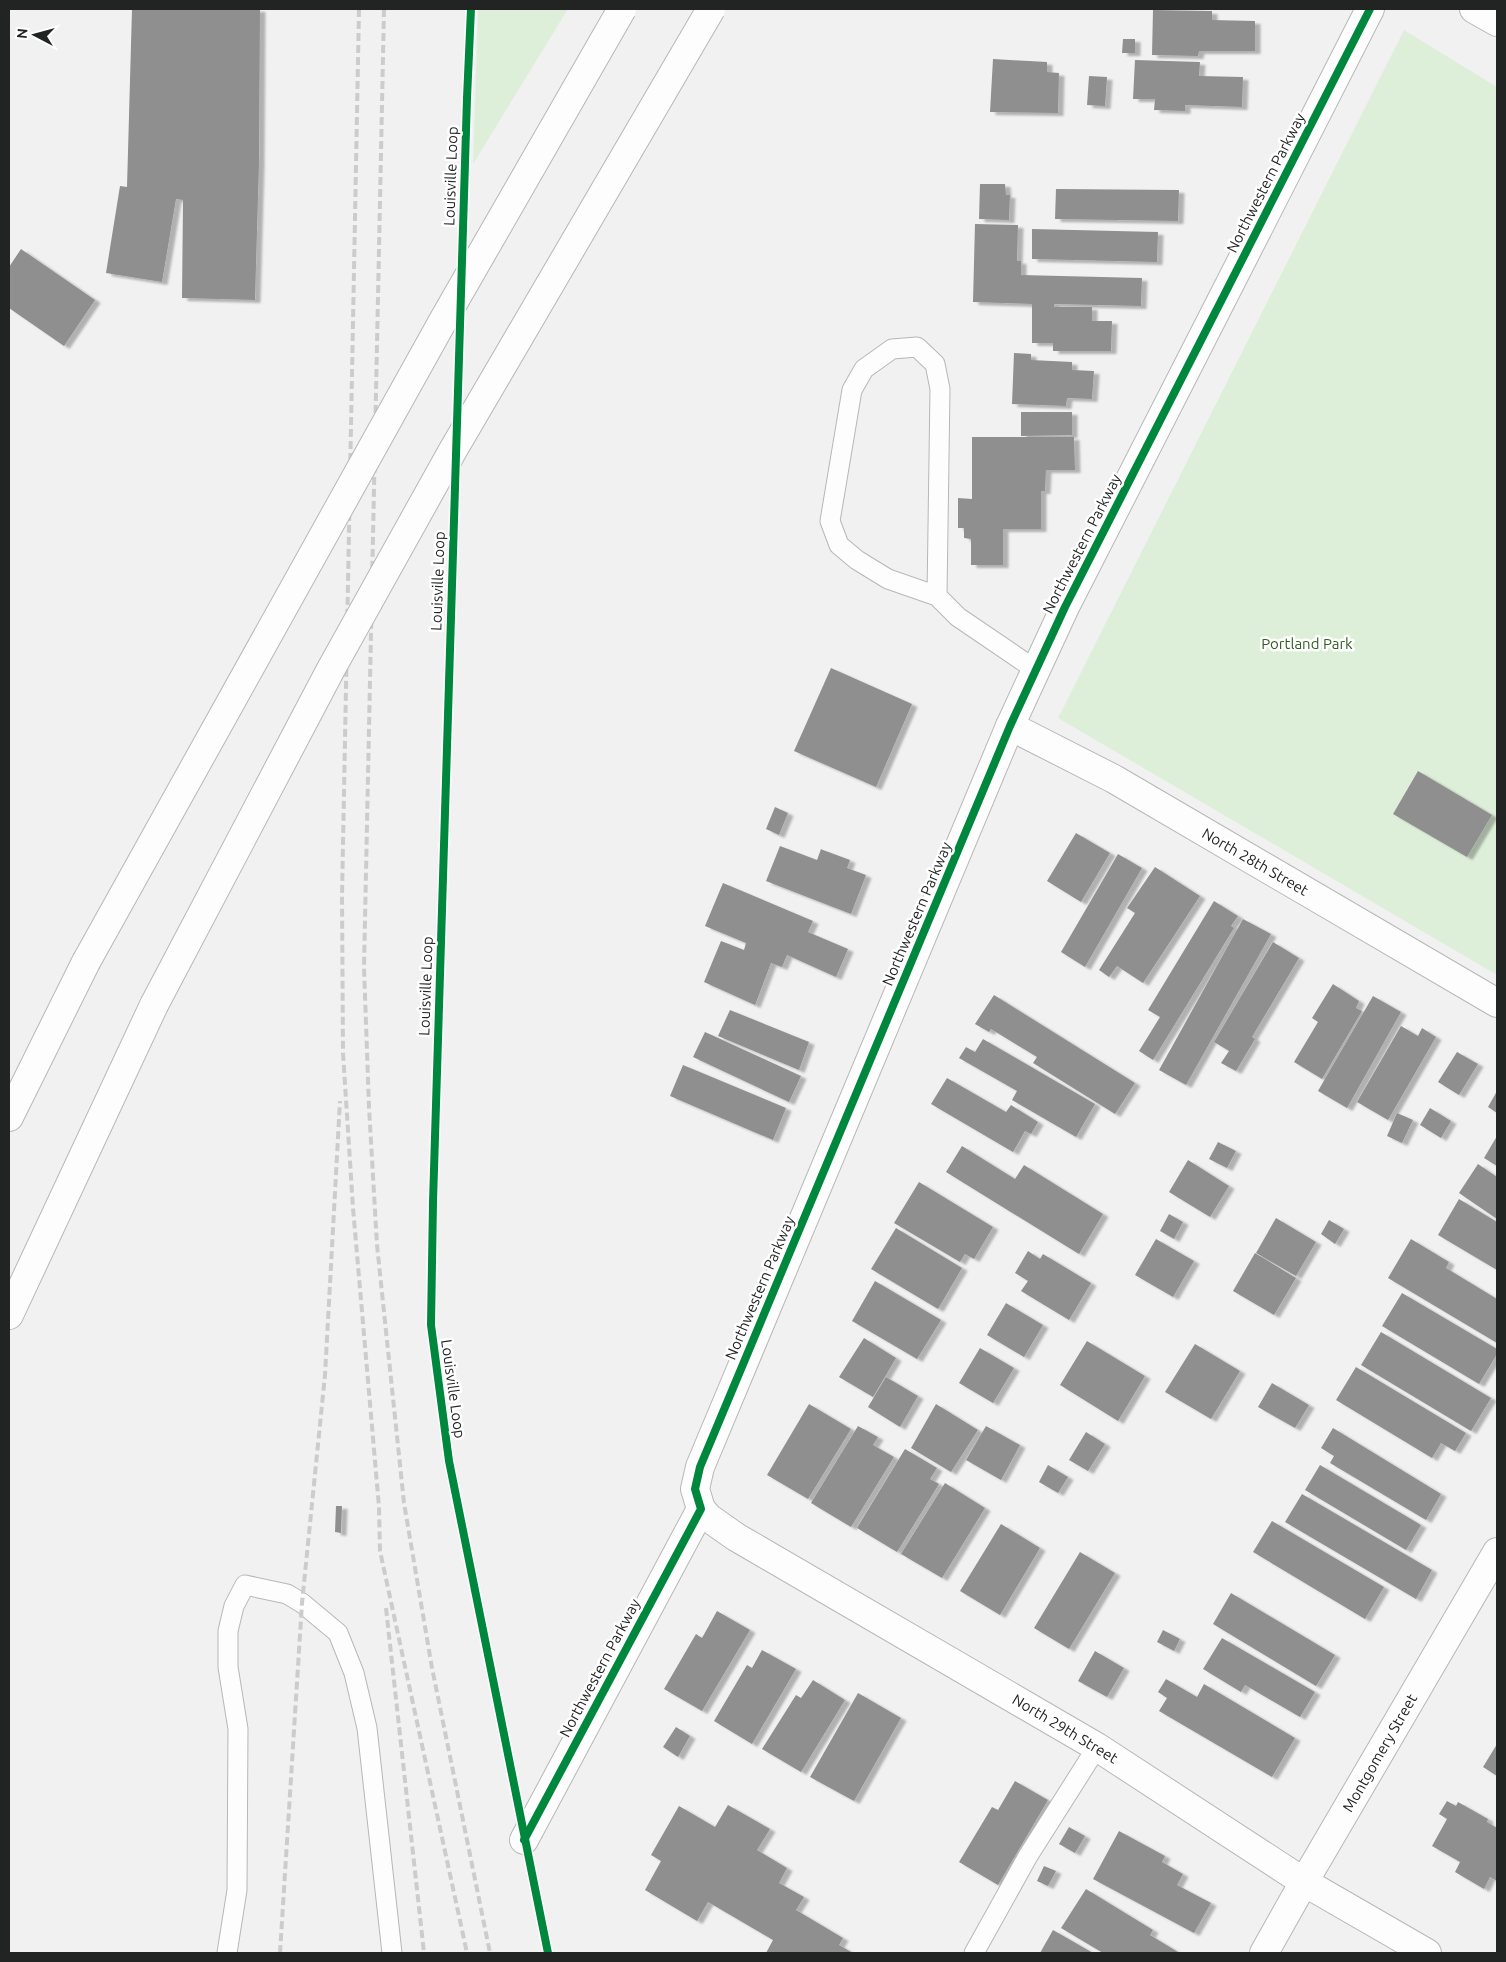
<svg xmlns="http://www.w3.org/2000/svg" width="1506" height="1962" font-family="Ubuntu,sans-serif">
  <defs>
    <filter id="shadow"><feDropShadow dx="5.5" dy="3" stdDeviation="1" flood-color="#0004"/></filter>
  </defs>
  <rect width="100%" height="100%" fill="#f1f1f2"/>
  <!-- green -->
  <g fill="#deefd9">
    <path d="M478 9H568L473 164Z"/>
    <path d="M1404 30 1497 87V975L1058 718Z"/>
  </g>
  <!-- building -->
  <g fill="#8f8f90" filter="url(#shadow)">
    <path d="M132 9H260L259 163 255 300 182 298 183 200 176 199 162 282 106 273 120 186 127 187Z"/>
    <path d="M1153 10 1212 11V20L1255 21V51H1199L1198 56 1152 55Z"/>
    <path d="M1123 39H1135V53H1122Z"/>
    <path d="M993 59 1047 62V72L1059 73 1058 113 990 112Z"/>
    <path d="M1135 60 1200 62 1199 76 1243 77 1242 107 1185 105V111L1154 110 1155 99H1133Z"/>
    <path d="M1089 76 1107 77 1105 106 1087 105Z"/>
    <path d="M980 184H1005L1006 195H1010L1009 220 979 219Z"/>
    <path d="M1056 189 1179 190 1178 221 1055 219Z"/>
    <path d="M975 224 1018 225 1017 261H1021V275L1142 278 1141 306 1054 304V307H1092V321H1112L1111 351H1053V343H1032V304L973 302Z"/>
    <path d="M1032 229 1158 232 1157 262 1032 259Z"/>
    <path d="M21 249 95 300 64 346 9 308V267Z"/>
    <path d="M1014 353 1031 354V360L1072 362V370L1094 371 1092 399 1067 398 1066 406 1012 404Z"/>
    <path d="M1021 412H1072V435L1021 436Z"/>
    <path d="M972 437H1074L1075 470H1046L1045 491H1041V529H1003V565H971V539L964 538V528H958V498L972 499Z"/>
    <path d="M831 668 912 704 876 787 794 751Z"/>
    <path d="M1418 771 1492 815 1467 857 1393 814Z"/>
    <path d="M775 807 788 813 779 835 766 829Z"/>
    <path d="M1076 833 1110 853 1081 902 1047 881Z"/>
    <path d="M780 846 817 860 821 849 823 850 850 860 847 868 866 875 851 914 766 881Z"/>
    <path d="M1118 854 1142 868 1085 967 1061 952Z"/>
    <path d="M1155 867 1200 896 1143 983 1117 966 1109 977 1099 970 1135 913 1127 908Z"/>
    <path d="M723 883 813 921 808 932 848 949 836 977 787 955 782 967 771 963 755 1005 704 982 721 941 744 950 746 943 705 926Z"/>
    <path d="M1214 901 1238 916 1231 926 1234 928 1153 1060 1139 1051 1160 1017 1148 1010Z"/>
    <path d="M1243 919 1271 934 1186 1085 1159 1070Z"/>
    <path d="M1273 942 1299 958 1252 1037 1255 1039 1236 1071 1221 1063 1229 1051 1214 1042Z"/>
    <path d="M1333 984 1359 1001 1356 1008 1362 1011 1322 1079 1294 1062 1318 1022 1312 1018Z"/>
    <path d="M994 995 1135 1083 1115 1114 1033 1063 1037 1057 991 1029 989 1032 975 1024Z"/>
    <path d="M1373 996 1401 1012 1347 1108 1318 1091Z"/>
    <path d="M730 1010 809 1042 799 1070 718 1036Z"/>
    <path d="M1401 1026 1418 1036 1422 1028 1436 1037 1388 1120 1357 1102Z"/>
    <path d="M705 1032 801 1076 789 1102 693 1057Z"/>
    <path d="M983 1039 1095 1104 1076 1137 1012 1100 1017 1091 959 1058 966 1047 975 1052Z"/>
    <path d="M1457 1052 1478 1064 1459 1095 1438 1082Z"/>
    <path d="M683 1065 786 1108 773 1140 670 1096Z"/>
    <path d="M947 1078 1006 1112 1011 1105 1038 1122 1031 1134 1025 1131 1013 1152 931 1104Z"/>
    <path d="M1497 1091V1113L1488 1107Z"/>
    <path d="M1430 1108 1451 1121 1441 1138 1420 1125Z"/>
    <path d="M1397 1113 1413 1120 1402 1143 1387 1136Z"/>
    <path d="M1497 1136V1166L1484 1158Z"/>
    <path d="M1218 1142 1236 1151 1227 1168 1209 1159Z"/>
    <path d="M962 1146 1015 1179 1024 1165 1103 1214 1079 1254 946 1172Z"/>
    <path d="M1188 1160 1229 1186 1210 1217 1169 1192Z"/>
    <path d="M1478 1164 1497 1177V1219L1459 1193Z"/>
    <path d="M919 1182 993 1227 974 1259 965 1254 960 1262 894 1223Z"/>
    <path d="M1459 1199 1497 1222V1270L1438 1235Z"/>
    <path d="M1169 1214 1183 1222 1174 1239 1160 1231Z"/>
    <path d="M1276 1218 1316 1242 1296 1276 1256 1253Z"/>
    <path d="M1329 1220 1344 1229 1335 1244 1321 1234Z"/>
    <path d="M896 1228 962 1268 938 1309 871 1269Z"/>
    <path d="M1156 1239 1194 1261 1173 1297 1135 1275Z"/>
    <path d="M1411 1239 1449 1262 1446 1268 1497 1299V1343L1388 1278Z"/>
    <path d="M1028 1251 1040 1259 1043 1254 1091 1283 1069 1320 1021 1291 1028 1281 1015 1273Z"/>
    <path d="M1255 1253 1296 1278 1274 1315 1233 1291Z"/>
    <path d="M875 1281 941 1320 917 1359 852 1321Z"/>
    <path d="M1402 1293 1497 1349V1354L1479 1384 1382 1326Z"/>
    <path d="M1006 1303 1043 1325 1024 1357 987 1335Z"/>
    <path d="M1381 1332 1491 1398 1471 1431 1361 1365Z"/>
    <path d="M864 1338 896 1358 873 1397 839 1377Z"/>
    <path d="M1087 1341 1145 1376 1118 1421 1060 1385Z"/>
    <path d="M1195 1344 1240 1371 1211 1419 1165 1392Z"/>
    <path d="M980 1348 1014 1368 993 1403 959 1383Z"/>
    <path d="M1356 1367 1466 1433 1455 1451 1441 1443 1432 1458 1336 1400Z"/>
    <path d="M886 1377 918 1396 900 1427 868 1407Z"/>
    <path d="M1272 1383 1309 1405 1295 1428 1258 1407Z"/>
    <path d="M809 1404 851 1429 808 1499 767 1475Z"/>
    <path d="M936 1404 978 1430 951 1472 911 1448Z"/>
    <path d="M858 1426 878 1437 873 1445 894 1457 851 1527 811 1503Z"/>
    <path d="M986 1426 1020 1445 1001 1480 966 1460Z"/>
    <path d="M1333 1428 1441 1494 1426 1520 1330 1463 1334 1456 1321 1448Z"/>
    <path d="M1086 1432 1105 1444 1088 1471 1069 1460Z"/>
    <path d="M905 1449 937 1468 930 1479 939 1484 897 1552 857 1528Z"/>
    <path d="M1048 1465 1068 1477 1058 1493 1039 1482Z"/>
    <path d="M1320 1465 1421 1525 1406 1550 1305 1490Z"/>
    <path d="M945 1483 985 1508 942 1578 901 1554Z"/>
    <path d="M1302 1494 1432 1570 1416 1599 1285 1522Z"/>
    <path d="M336 1506H342L341 1533 335 1532Z"/>
    <path d="M1272 1521 1384 1587 1365 1619 1253 1552Z"/>
    <path d="M1001 1524 1040 1548 1000 1615 960 1591Z"/>
    <path d="M1080 1552 1115 1573 1069 1649 1034 1628Z"/>
    <path d="M1231 1593 1335 1655 1316 1686 1213 1624Z"/>
    <path d="M717 1611 750 1630 702 1711 664 1689 696 1634 702 1638Z"/>
    <path d="M1163 1630 1180 1639 1174 1651 1157 1642Z"/>
    <path d="M1222 1638 1315 1692 1300 1717 1245 1685 1241 1692 1203 1669Z"/>
    <path d="M762 1650 796 1669 752 1744 714 1721 747 1665 752 1668Z"/>
    <path d="M1095 1651 1124 1668 1107 1697 1078 1681Z"/>
    <path d="M1166 1679 1197 1697 1204 1684 1295 1738 1272 1777 1159 1711 1167 1698 1158 1692Z"/>
    <path d="M813 1680 845 1700 801 1772 762 1749 796 1695 801 1698Z"/>
    <path d="M858 1693 901 1718 854 1801 810 1777Z"/>
    <path d="M676 1727 690 1736 678 1757 663 1747Z"/>
    <path d="M1497 1744V1776L1483 1767Z"/>
    <path d="M1015 1781 1048 1800 998 1885 959 1862 992 1807 998 1810Z"/>
    <path d="M1447 1801 1456 1806 1458 1802 1488 1819 1487 1822 1497 1828V1881L1490 1877 1484 1889 1455 1872 1460 1862 1432 1846 1447 1819 1439 1814Z"/>
    <path d="M728 1805 770 1829 757 1850 787 1868 779 1883 804 1897 796 1910 843 1938 839 1945 853 1953H766L773 1940 708 1902 697 1921 645 1890 661 1861 651 1855 679 1806 715 1827Z"/>
    <path d="M1069 1827 1085 1836 1075 1853 1059 1844Z"/>
    <path d="M1119 1831 1165 1856 1162 1862 1183 1874 1177 1885 1211 1903 1194 1933 1093 1879Z"/>
    <path d="M1044 1866 1056 1871 1048 1886 1037 1881Z"/>
    <path d="M1086 1889 1153 1930 1150 1935 1178 1952 1177 1953H1103L1061 1928Z"/>
    <path d="M1053 1930 1093 1953H1040Z"/>
  </g>
  <g fill="none" stroke-linecap="round" stroke-linejoin="round">
    <defs>
      <g id="service">
        <path d="M937 596 940 389 935 364 917 347 892 349 864 369 852 390 830 521 839 545 857 560 888 579 937 596 958 617 1036 670"/>
        <path d="M227 1953 237 1890 238 1729 228 1667V1631L234 1606 245 1585 287 1594 302 1603 338 1633 354 1673 367 1728 392 1953"/>
        <path d="M974 1953 1028 1856 1097 1747"/>
      </g>
      <g id="minor">
        <path d="M1474 9 1497 22"/>
        <path d="M1010 726 1114 779 1497 1003"/>
        <path d="M701 1509 709 1518 736 1537 1097 1747 1304 1882 1427 1953"/>
        <path d="M524 1840 701 1509 695 1489 700 1467 1010 726 1065 607 1370 9"/>
      </g>
      <path id="tertiary" d="M1264 1953 1304 1882 1497 1552"/>
      <g id="motorway">
        <path d="M9 1117 86 962"/>
        <path d="M9 1315 154 1005"/>
      </g>
    </defs>
    <!-- service casing -->
    <use href="#service" stroke="#b7b7b8" stroke-width="21"/>
    <!-- minor casing -->
    <use href="#minor" stroke="#b7b7b8" stroke-width="30"/>
    <!-- tertiary casing -->
    <use href="#tertiary" stroke="#b7b7b8" stroke-width="30"/>
    <!-- motorway casing -->
    <use href="#motorway" stroke="#b7b7b8" stroke-width="30"/>
    <!-- service -->
    <use href="#service" stroke="#fdfdfd" stroke-width="19"/>
    <!-- minor -->
    <use href="#minor" stroke="#fdfdfd" stroke-width="28"/>
    <!-- tertiary -->
    <use href="#tertiary" stroke="#fdfdfd" stroke-width="28"/>
    <!-- motorway -->
    <use href="#motorway" stroke="#fdfdfd" stroke-width="28"/>
    <!-- rail -->
    <g stroke="#ccc" stroke-width="4" stroke-dasharray="8 4" stroke-linecap="butt">
      <path d="M359 9 342 896 343 1053 353 1208 379 1507 380 1551 467 1953"/>
      <path d="M384 9 364 968 369 1107 377 1245 404 1503 432 1668 490 1953"/>
      <path d="M386 1608 424 1953"/>
      <path d="M280 1953 302 1603 325 1375 340 1101"/>
    </g>
    <defs>
      <g id="motorway-bridge">
        <path d="M86 962 444 319 622 9"/>
        <path d="M154 1005 331 669 453 450 711 9"/>
      </g>
    </defs>
    <!-- motorway-bridge casing -->
    <use href="#motorway-bridge" stroke="#b7b7b8" stroke-width="30" stroke-linecap="butt"/>
    <!-- motorway-bridge -->
    <use href="#motorway-bridge" stroke="#fdfdfd" stroke-width="28"/>
    <defs>
      <g id="cycleway">
        <path d="M471 9 467 98 433 1202 431 1325 449 1461 548 1953"/>
        <path d="M524 1840 701 1509 695 1489 700 1467 1010 726 1065 607 1370 9"/>
      </g>
    </defs>
    <!-- cycleway casing -->
    <use href="#cycleway" stroke="#fff" stroke-width="11"/>
    <!-- cycleway -->
    <use href="#cycleway" stroke="#00873e" stroke-width="8"/>
  </g>
  <g text-anchor="middle" stroke-width="5" stroke-linejoin="round" paint-order="stroke">
    <!-- street labels -->
    <g font-size="15" fill="#222323" stroke="#fff">
      <text transform="translate(451 176) rotate(-88)" y="5">Louisville Loop</text>
      <text transform="translate(1266 183) rotate(-63)" y="5">Northwestern Parkway</text>
      <text transform="translate(1082 544) rotate(-63)" y="5">Northwestern Parkway</text>
      <text transform="translate(438 581) rotate(-88)" y="5">Louisville Loop</text>
      <text transform="translate(1255 862) rotate(30)" y="5">North 28th Street</text>
      <text transform="translate(917 914) rotate(-67)" y="5">Northwestern Parkway</text>
      <text transform="translate(426 986) rotate(-88)" y="5">Louisville Loop</text>
      <text transform="translate(760 1288) rotate(-67)" y="5">Northwestern Parkway</text>
      <text transform="translate(453 1389) rotate(82)" y="5">Louisville Loop</text>
      <text transform="translate(600 1668) rotate(-62)" y="5">Northwestern Parkway</text>
      <text transform="translate(1065 1729) rotate(31)" y="5">North 29th Street</text>
      <text transform="translate(1380 1753) rotate(-60)" y="5">Montgomery Street</text>
    </g>
    <!-- park labels -->
    <g font-size="15" fill="#325d22" stroke="#fff">
      <text x="1307" y="649">Portland Park</text>
    </g>
  </g>
  <!-- border -->
  <rect width="1506" height="1962" fill="none" stroke="#222323" stroke-width="20"/>
  <!-- north arrow -->
  <g transform="translate(35 35) rotate(276)" stroke="#ffffff" stroke-width="4" paint-order="stroke">
  <path d="M0-4L9 19L0 12L-9 19Z" fill="#222323"/>
  <text y="-8" font-size="14" font-weight="bold" text-anchor="middle" fill="#222323">N</text>
  </g>
</svg>
